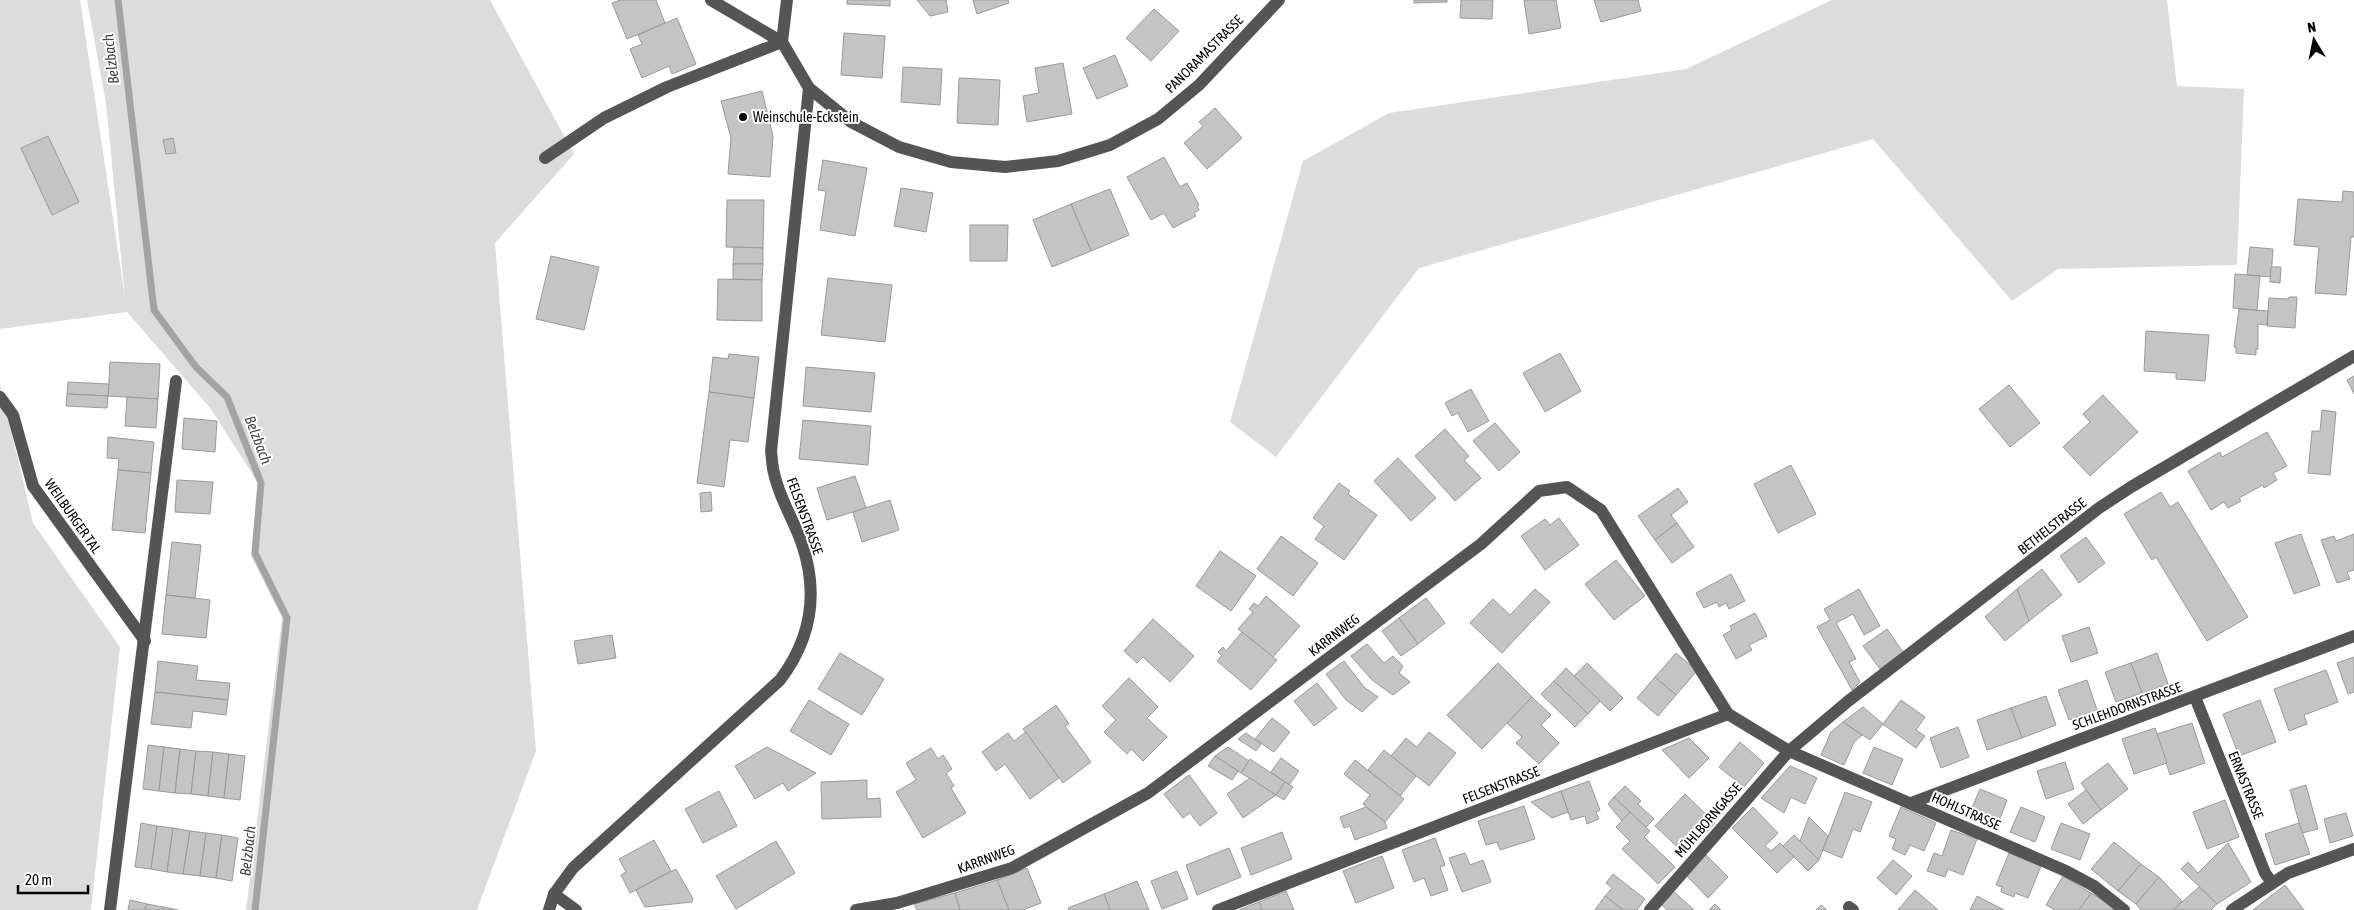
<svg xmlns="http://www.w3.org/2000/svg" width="2354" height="910" font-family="'Asap Condensed',sans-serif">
  <rect width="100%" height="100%" fill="#fff"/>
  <!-- green -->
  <g fill="#dcdcdc">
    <path d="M0 0H80L125 298 106 103 87 0H490L574 154 495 243 536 751 477 910H246L282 618 251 556 258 483 211 409 127 312 0 329Z"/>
    <path d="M1832 0H2167L2177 86 2244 89 2237 265 2058 269 2012 301 1873 139 1419 268 1276 457 1230 422 1303 161 1389 113 1686 69Z"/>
    <path d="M0 383 33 523 120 647 91 910H0Z"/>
  </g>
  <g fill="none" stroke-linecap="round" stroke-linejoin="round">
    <!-- stream -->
    <path stroke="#a3a3a3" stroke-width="7" d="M118 0 154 310 196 367 227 397 261 483 255 553 287 618 255 910"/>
  </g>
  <!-- building -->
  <g fill="#c4c4c4" stroke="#999">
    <path d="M620 0H656L665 23 627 39 612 3Z"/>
    <path d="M847 0H890V6L847 4Z"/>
    <path d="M917 0H946L948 12 930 16Z"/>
    <path d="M973 0H1008L1009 3 977 14Z"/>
    <path d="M1414 0H1447V2L1414 3Z"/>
    <path d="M1461 0H1493L1492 19 1460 18Z"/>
    <path d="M1524 0H1556L1561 28 1529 34Z"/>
    <path d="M1594 0H1638L1641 11 1601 22Z"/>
    <path d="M1154 9 1179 31 1151 61 1126 38Z"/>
    <path d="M677 18 696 64 672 74 669 66 642 78 630 49 642 44 638 35Z"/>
    <path d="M844 33 885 36 882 78 841 75Z"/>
    <path d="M1115 55 1128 86 1097 99 1083 68Z"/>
    <path d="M1063 63 1072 114 1027 122 1023 96 1039 93 1035 68Z"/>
    <path d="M903 67 942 69 940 105 901 102Z"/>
    <path d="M959 78 1000 80 998 125 957 123Z"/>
    <path d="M762 91 773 136 770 177 728 174 731 138 721 101Z"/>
    <path d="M1215 108 1242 138 1207 169 1184 143 1203 126 1199 122Z"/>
    <path d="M48 136 79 202 52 215 21 148Z"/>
    <path d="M173 138 176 153 166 154 163 140Z"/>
    <path d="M1164 157 1180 187 1187 183 1199 205 1197 206 1199 210 1194 213 1196 216 1173 228 1164 213 1151 220 1127 177Z"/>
    <path d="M823 160 867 168 855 236 820 230 826 191 818 190Z"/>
    <path d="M901 188 933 193 926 232 894 226Z"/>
    <path d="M1110 189 1129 235 1091 251 1071 204Z"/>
    <path d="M2343 191 2354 192V237H2351L2346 295 2315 293 2319 247 2294 245 2298 199 2342 202Z"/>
    <path d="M727 200H764L763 248 726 247Z"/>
    <path d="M1071 204 1091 251 1052 267 1033 220Z"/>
    <path d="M970 225H1008L1007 261H970Z"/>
    <path d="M734 247 763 248V264H733Z"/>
    <path d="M2250 247 2273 249 2271 277 2247 275Z"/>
    <path d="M551 256 599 267 584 330 536 319Z"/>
    <path d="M733 264H763L762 280 733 279Z"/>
    <path d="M2271 267H2281L2280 283 2270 282Z"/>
    <path d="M2235 274 2260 276 2257 310 2233 308Z"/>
    <path d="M828 278 892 285 885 342 821 335Z"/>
    <path d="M718 279 762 280V321L717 320Z"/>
    <path d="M2289 297H2297L2295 328 2267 326 2269 298 2288 299Z"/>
    <path d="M2239 309 2268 311 2267 325 2258 324V349H2256V355L2236 353V347H2234Z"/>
    <path d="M2146 331 2209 335 2205 381 2176 379V373L2144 371Z"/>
    <path d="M1560 353 1581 391 1545 412 1523 373Z"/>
    <path d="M729 354 759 357 754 398 709 392 713 357 728 359Z"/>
    <path d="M110 362 160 364 158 399 108 396Z"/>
    <path d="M806 367 875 373 871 412 803 406Z"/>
    <path d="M2354 376V394L2347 380Z"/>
    <path d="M68 382 109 384 108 396 67 394Z"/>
    <path d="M2009 385 2040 423 2010 447 1979 409Z"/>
    <path d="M1471 389 1489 421 1468 432 1458 413 1452 416 1445 403Z"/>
    <path d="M709 392 754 398 748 442 730 440 724 487 697 483Z"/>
    <path d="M67 394 108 396 107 408 66 406Z"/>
    <path d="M2103 395 2138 432 2090 476 2063 447 2090 422 2083 414Z"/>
    <path d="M127 397 158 399 156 428 125 426Z"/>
    <path d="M2322 410 2336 412 2330 475 2308 473 2312 431H2320Z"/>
    <path d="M184 418 217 421 215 452 182 449Z"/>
    <path d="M803 420 871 426 868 465 799 459Z"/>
    <path d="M1495 423 1520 452 1499 471 1473 441Z"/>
    <path d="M1445 429 1469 456 1464 460 1481 478 1455 501 1415 456Z"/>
    <path d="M2267 432 2287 466 2273 473 2277 480 2264 488 2263 485 2239 498 2241 501 2228 508 2224 502 2211 510 2188 471 2220 452 2222 457Z"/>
    <path d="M108 437 154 442 151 473 118 470 119 459 107 458Z"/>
    <path d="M1398 458 1436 498 1411 521 1374 481Z"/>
    <path d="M1791 465 1816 514 1778 533 1754 484Z"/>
    <path d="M118 470 151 473 145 533 112 530Z"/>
    <path d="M855 476 866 508 827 520 817 488Z"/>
    <path d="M177 480 213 482 210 514 175 512Z"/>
    <path d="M1339 483 1350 491 1348 494 1377 515 1344 560 1315 539 1324 526 1313 518Z"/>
    <path d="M1678 488 1688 502 1671 515 1677 523 1655 540 1638 516Z"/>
    <path d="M711 492 712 511 701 512 700 493Z"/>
    <path d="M2161 492 2170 507 2178 502 2248 617 2207 641 2156 557 2152 560 2124 514Z"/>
    <path d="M890 500 899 530 862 542 853 512Z"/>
    <path d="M1559 518 1579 545 1545 570 1521 536 1545 519 1550 525Z"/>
    <path d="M1677 523 1694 547 1672 563 1655 540Z"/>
    <path d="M2301 534 2320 585 2294 594 2275 543Z"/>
    <path d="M2354 534V570L2347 572 2350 579 2337 583 2321 540 2334 536 2336 541Z"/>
    <path d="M1281 536 1318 563 1293 596 1257 569Z"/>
    <path d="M2086 537 2105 563 2079 583 2060 556Z"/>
    <path d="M172 542 201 545 195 598 166 595Z"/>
    <path d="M1220 551 1256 576 1231 611 1196 586Z"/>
    <path d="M1616 560 1645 596 1614 620 1585 584Z"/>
    <path d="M2042 569 2062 595 2029 621 2017 589Z"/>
    <path d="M1731 574 1745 601 1729 609 1726 603 1719 607 1717 602 1704 608 1696 593Z"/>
    <path d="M1535 589 1550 602 1502 653 1470 623 1493 599 1510 615Z"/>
    <path d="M1859 589 1880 626 1864 635 1853 614 1836 623 1856 659 1849 662 1860 682 1852 690 1817 627 1830 620 1824 609Z"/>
    <path d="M2017 589 2029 621 2005 641 1985 617Z"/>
    <path d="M166 595 210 600 206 638 162 634Z"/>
    <path d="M1266 596 1300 626 1273 657 1238 629 1253 612 1249 609 1254 603 1258 606Z"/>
    <path d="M1426 598 1445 623 1418 644 1399 618Z"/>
    <path d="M1755 613 1767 636 1749 645 1752 650 1736 659 1723 635 1732 630 1730 626Z"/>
    <path d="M1399 618 1418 644 1401 656 1382 631Z"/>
    <path d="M1153 619 1194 656 1170 682 1143 657 1137 663 1124 651Z"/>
    <path d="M2089 627 2098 653 2071 662 2062 636Z"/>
    <path d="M1887 629 1903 652 1880 669 1863 646Z"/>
    <path d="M1242 632 1277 660 1251 690 1217 661 1222 655 1218 652 1223 647 1226 651Z"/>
    <path d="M612 635 616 658 578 664 574 641Z"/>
    <path d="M1367 644 1384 663 1393 656 1403 666 1399 673 1410 682 1393 695 1372 680 1351 656Z"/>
    <path d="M840 653 884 679 862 715 818 689Z"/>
    <path d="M1676 653 1697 671 1676 695 1655 677Z"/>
    <path d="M2157 653 2168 684 2142 693 2131 663Z"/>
    <path d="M2354 657V692L2348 694 2337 663Z"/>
    <path d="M158 661 198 666 196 680 230 683 228 700 155 692Z"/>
    <path d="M1344 661 1364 687 1378 697 1362 712 1346 700 1326 674Z"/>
    <path d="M1498 663 1532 697 1482 749 1447 715Z"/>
    <path d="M1587 663 1623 698 1610 711 1574 676Z"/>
    <path d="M2131 663 2142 693 2116 702 2105 672Z"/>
    <path d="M1566 668 1600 701 1588 714 1554 681Z"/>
    <path d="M2326 670 2338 702 2304 715 2307 724 2289 731 2274 689Z"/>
    <path d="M1655 677 1676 695 1658 716 1637 698Z"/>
    <path d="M1129 678 1158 707 1147 718 1167 737 1143 761 1131 749 1127 754 1104 732 1116 720 1102 706Z"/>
    <path d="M2087 680 2097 710 2069 720 2058 690Z"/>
    <path d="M1554 681 1588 714 1575 727 1541 694Z"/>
    <path d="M1317 683 1337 708 1314 726 1294 701Z"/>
    <path d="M155 692 228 700 226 715 193 711 191 728 151 724Z"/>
    <path d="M2046 696 2056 725 2022 738 2011 708Z"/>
    <path d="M1532 697 1551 715 1541 725 1559 743 1539 764 1516 743 1522 737 1507 723Z"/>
    <path d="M809 700 849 724 831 755 790 731Z"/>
    <path d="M1901 700 1925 717 1916 730 1925 736 1916 748 1883 724Z"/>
    <path d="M2260 700 2276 742 2239 756 2223 714Z"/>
    <path d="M1056 705 1069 724 1065 726 1091 762 1063 783 1023 729Z"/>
    <path d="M1863 707 1883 724 1870 740 1843 722Z"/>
    <path d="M2011 708 2022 738 1987 750 1977 720Z"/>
    <path d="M1272 718 1290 732 1274 752 1255 739Z"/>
    <path d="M1843 722 1862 735 1854 742 1844 765 1821 755 1831 732Z"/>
    <path d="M2192 723 2205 763 2170 775 2157 734Z"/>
    <path d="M1958 727 1969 757 1941 768 1930 738Z"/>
    <path d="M2155 728 2167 763 2134 774 2122 739Z"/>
    <path d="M1026 732 1059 778 1030 799 1005 764 996 771 982 752 1008 733 1014 741Z"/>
    <path d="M1429 732 1456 753 1429 786 1391 756 1406 738 1417 747Z"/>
    <path d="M1246 733 1261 744 1256 751 1238 739Z"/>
    <path d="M1689 738 1709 758 1689 778 1662 750Z"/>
    <path d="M1740 742 1764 763 1744 787 1719 767Z"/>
    <path d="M148 745 164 747 159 791 143 789Z"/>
    <path d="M164 747 180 749 175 793 159 791Z"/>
    <path d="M767 747 816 773 788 791 783 783 755 799 735 766Z"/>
    <path d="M1228 747 1249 761 1241 773 1215 756Z"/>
    <path d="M1874 747 1903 759 1892 785 1863 773Z"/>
    <path d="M931 748 938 759 943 755 952 769 946 773 954 786 951 788 966 813 923 838 896 792 916 780 906 763Z"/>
    <path d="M180 749 196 751 191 794 175 793Z"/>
    <path d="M1384 750 1416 776 1400 796 1368 770Z"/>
    <path d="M196 751 213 752 208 796 191 794Z"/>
    <path d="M213 752 229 754 224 798 208 796Z"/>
    <path d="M229 754 245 756 240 800 224 798Z"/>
    <path d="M1215 756 1238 771 1232 780 1208 766Z"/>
    <path d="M1281 758 1299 771 1289 785 1271 772Z"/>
    <path d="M1250 759 1285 782 1276 795 1241 773Z"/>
    <path d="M1355 760 1404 799 1385 822 1363 804 1370 795 1344 774Z"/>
    <path d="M2065 762 2074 789 2046 799 2037 771Z"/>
    <path d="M2108 763 2128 789 2101 810 2081 783Z"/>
    <path d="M1790 766 1817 778 1805 804 1791 797 1784 813 1761 798Z"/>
    <path d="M1189 775 1217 813 1200 826 1190 813 1183 818 1164 794Z"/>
    <path d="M1250 778 1276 795 1243 818 1227 794Z"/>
    <path d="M867 780V799L880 798 881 817 822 819 821 782Z"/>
    <path d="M1589 781 1600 810 1596 812 1599 819 1587 824 1585 816 1571 820 1561 791Z"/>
    <path d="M1285 782 1293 787 1284 800 1276 795Z"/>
    <path d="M2306 785 2318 829 2302 833 2290 790Z"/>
    <path d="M1625 786 1641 801 1638 804 1654 819 1646 827 1614 797Z"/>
    <path d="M1980 789 2007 800 1997 826 1969 815Z"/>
    <path d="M2086 790 2101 810 2083 824 2068 804Z"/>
    <path d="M719 791 737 826 703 843 685 809Z"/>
    <path d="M1561 791 1568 812 1552 818 1531 802Z"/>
    <path d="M1845 792 1872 802 1860 832 1853 829 1842 858 1823 850Z"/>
    <path d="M1685 794 1715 823 1685 854 1655 826Z"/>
    <path d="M1614 797 1630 812 1622 821 1608 804Z"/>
    <path d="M2225 800 2239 837 2207 849 2193 812Z"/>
    <path d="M1524 806 1535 839 1500 850 1497 842 1486 845 1478 821Z"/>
    <path d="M1366 807 1385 822 1387 828 1355 840 1350 826 1344 828 1340 817Z"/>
    <path d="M1753 807 1778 833 1765 846 1771 851 1780 843 1794 857 1777 873 1732 828Z"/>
    <path d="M1901 807 1936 823 1924 851 1910 845 1905 855 1892 849 1896 839 1889 836Z"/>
    <path d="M2021 807 2045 817 2035 842 2010 832Z"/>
    <path d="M1630 812 1650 831 1644 837 1675 867 1658 884 1622 849 1630 841 1616 827Z"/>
    <path d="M2346 813 2353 836 2330 843 2324 819Z"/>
    <path d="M1809 817 1828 836 1819 860 1800 841Z"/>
    <path d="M141 823 157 826 151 869 135 867Z"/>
    <path d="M2061 823 2090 834 2080 860 2051 849Z"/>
    <path d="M2299 823 2310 854 2275 865 2265 834Z"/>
    <path d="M157 826 173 828 167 872 151 869Z"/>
    <path d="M173 828 190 831 183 874 167 872Z"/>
    <path d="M1951 830 1977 839 1963 875 1948 869 1945 877 1927 871 1934 853 1942 856Z"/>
    <path d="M190 831 206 833 200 876 183 874Z"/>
    <path d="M1282 832 1292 859 1251 875 1241 848Z"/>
    <path d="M206 833 222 835 216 878 200 876Z"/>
    <path d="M222 835 238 838 232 881 216 878Z"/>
    <path d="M1794 835 1819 860 1808 871 1783 846Z"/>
    <path d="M1435 838 1445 865 1440 867 1448 890 1431 896 1424 878 1414 882 1402 850Z"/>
    <path d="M654 840 671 871 630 893 621 875 626 872 619 859Z"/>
    <path d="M776 841 795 873 736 909 716 876Z"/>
    <path d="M2114 842 2141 864 2118 891 2091 869Z"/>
    <path d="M2228 843 2251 882 2217 904 2181 869 2188 862 2198 873Z"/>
    <path d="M1229 848 1241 877 1197 895 1186 865Z"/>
    <path d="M1465 853 1470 865 1483 860 1491 882 1462 892 1449 858Z"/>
    <path d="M2009 853 2041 866 2028 898 2015 893 2014 897 2001 892 2002 887 1996 885Z"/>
    <path d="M1706 855 1728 877 1708 898 1686 875Z"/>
    <path d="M1382 856 1394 888 1356 903 1343 871Z"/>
    <path d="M1893 860 1912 876 1896 895 1877 878Z"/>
    <path d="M2141 864 2159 877 2136 904 2118 891Z"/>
    <path d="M1027 868 1041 903 1023 910H1009L997 880Z"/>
    <path d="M676 869 693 899 692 902 645 907 636 890Z"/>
    <path d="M1177 871 1188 899 1162 909 1151 881Z"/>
    <path d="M1613 874 1645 899 1637 910H1623L1605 896 1612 888 1606 883Z"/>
    <path d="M2063 876 2091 893 2079 910H2055L2046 905Z"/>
    <path d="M2159 877 2182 901 2173 910H2141L2136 904Z"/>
    <path d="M997 880 1009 910H960L955 893Z"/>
    <path d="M1137 881 1149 910H1110L1104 894Z"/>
    <path d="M2285 885 2304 910H2253Z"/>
    <path d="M2199 887 2217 904 2211 910H2173Z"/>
    <path d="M1915 890 1938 910H1898Z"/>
    <path d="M1286 891 1294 910H1262L1259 902Z"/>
    <path d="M1673 891 1694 910H1667L1661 904Z"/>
    <path d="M955 893 960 910H917L914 904Z"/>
    <path d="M2091 893 2115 908 2114 910H2079Z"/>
    <path d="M1104 894 1110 910H1069L1068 908Z"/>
    <path d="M1605 896 1623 910H1595Z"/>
    <path d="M1977 896 2004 910H1970Z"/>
    <path d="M130 900 147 904 145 910H128Z"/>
    <path d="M1259 902 1262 910H1239Z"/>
    <path d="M147 904 163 907V910H145Z"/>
    <path d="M1715 904 1721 910H1709Z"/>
    <path d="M1821 905 1827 910H1816Z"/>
    <path d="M163 907 178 910H163Z"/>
  </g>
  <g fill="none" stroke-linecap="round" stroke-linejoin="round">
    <!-- minor -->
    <g stroke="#555" stroke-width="12">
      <path d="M711 0 782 42 809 88 851 122 899 147 951 162 1005 167 1058 161 1110 145 1158 119 1199 85 1279 0"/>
      <path d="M782 42 787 0"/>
      <path d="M545 158 604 118 667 87 782 42"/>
      <path d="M0 397 13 415 33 486 145 641"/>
      <path d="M2195 697 2265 873 2272 883"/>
      <path d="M1911 803 2354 636"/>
      <path d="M554 894 576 910"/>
      <path d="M1849 907 1853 910"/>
      <path d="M110 910 176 381"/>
      <path d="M549 910 554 894 573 868 780 680C811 639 819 594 802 544 794 520 779 498 774 473 772 466 772 458 771 451L809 88"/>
      <path d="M856 910 897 903 1012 868 1148 793 1481 544 1539 491 1567 487 1601 510 1728 714 1789 751 2066 871 2094 886 2124 910"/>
      <path d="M1218 910 1728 714"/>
      <path d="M1650 910 1789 751 1847 702 2099 508 2131 487 2354 356"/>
      <path d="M2232 910 2288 873 2354 849"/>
    </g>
  </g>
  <!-- markers -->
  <circle fill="#000" stroke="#fff" stroke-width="2" cx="743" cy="117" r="5"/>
  <g text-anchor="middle" stroke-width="4" stroke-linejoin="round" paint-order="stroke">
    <!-- street labels -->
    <g font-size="14" fill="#000" stroke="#fff">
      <text transform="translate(1204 54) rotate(-45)" y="5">PANORAMASTRASSE</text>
      <text transform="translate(73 516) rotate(55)" y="5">WEILBURGER TAL</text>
      <text transform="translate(805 516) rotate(70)" y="5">FELSENSTRASSE</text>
      <text transform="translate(2052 526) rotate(-38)" y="5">BETHELSTRASSE</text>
      <text transform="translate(1334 635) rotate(-37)" y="5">KARRNWEG</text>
      <text transform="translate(2127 706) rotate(-20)" y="5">SCHLEHDORNSTRASSE</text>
      <text transform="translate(1501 785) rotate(-21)" y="5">FELSENSTRASSE</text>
      <text transform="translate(2246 785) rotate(68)" y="5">ERNASTRASSE</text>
      <text transform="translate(1966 811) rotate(24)" y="5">HOHLSTRASSE</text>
      <text transform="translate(1708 820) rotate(-49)" y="5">MÜHLBORNGASSE</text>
      <text transform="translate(986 859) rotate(-20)" y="5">KARRNWEG</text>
    </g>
    <!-- poi labels -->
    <g font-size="14" fill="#000" stroke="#fff" text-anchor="start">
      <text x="753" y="122">Weinschule-Eckstein</text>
    </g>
    <!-- water labels -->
    <g font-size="15" font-style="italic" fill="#444" stroke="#fff">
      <text transform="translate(111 59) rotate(-97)" y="5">Belzbach</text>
      <text transform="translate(258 440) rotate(69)" y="5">Belzbach</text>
      <text transform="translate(248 851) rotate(-84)" y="5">Belzbach</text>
    </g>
  </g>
  <!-- north arrow -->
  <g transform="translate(2314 40) rotate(350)" stroke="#ffffff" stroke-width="4" paint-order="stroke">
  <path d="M0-4L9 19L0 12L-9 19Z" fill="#000000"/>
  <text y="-8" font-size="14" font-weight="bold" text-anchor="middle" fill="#000000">N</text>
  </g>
  <!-- scale -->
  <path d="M18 885v8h70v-8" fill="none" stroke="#000000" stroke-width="2.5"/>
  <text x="25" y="885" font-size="15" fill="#000000" stroke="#ffffff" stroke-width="4" paint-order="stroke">20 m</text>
</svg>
